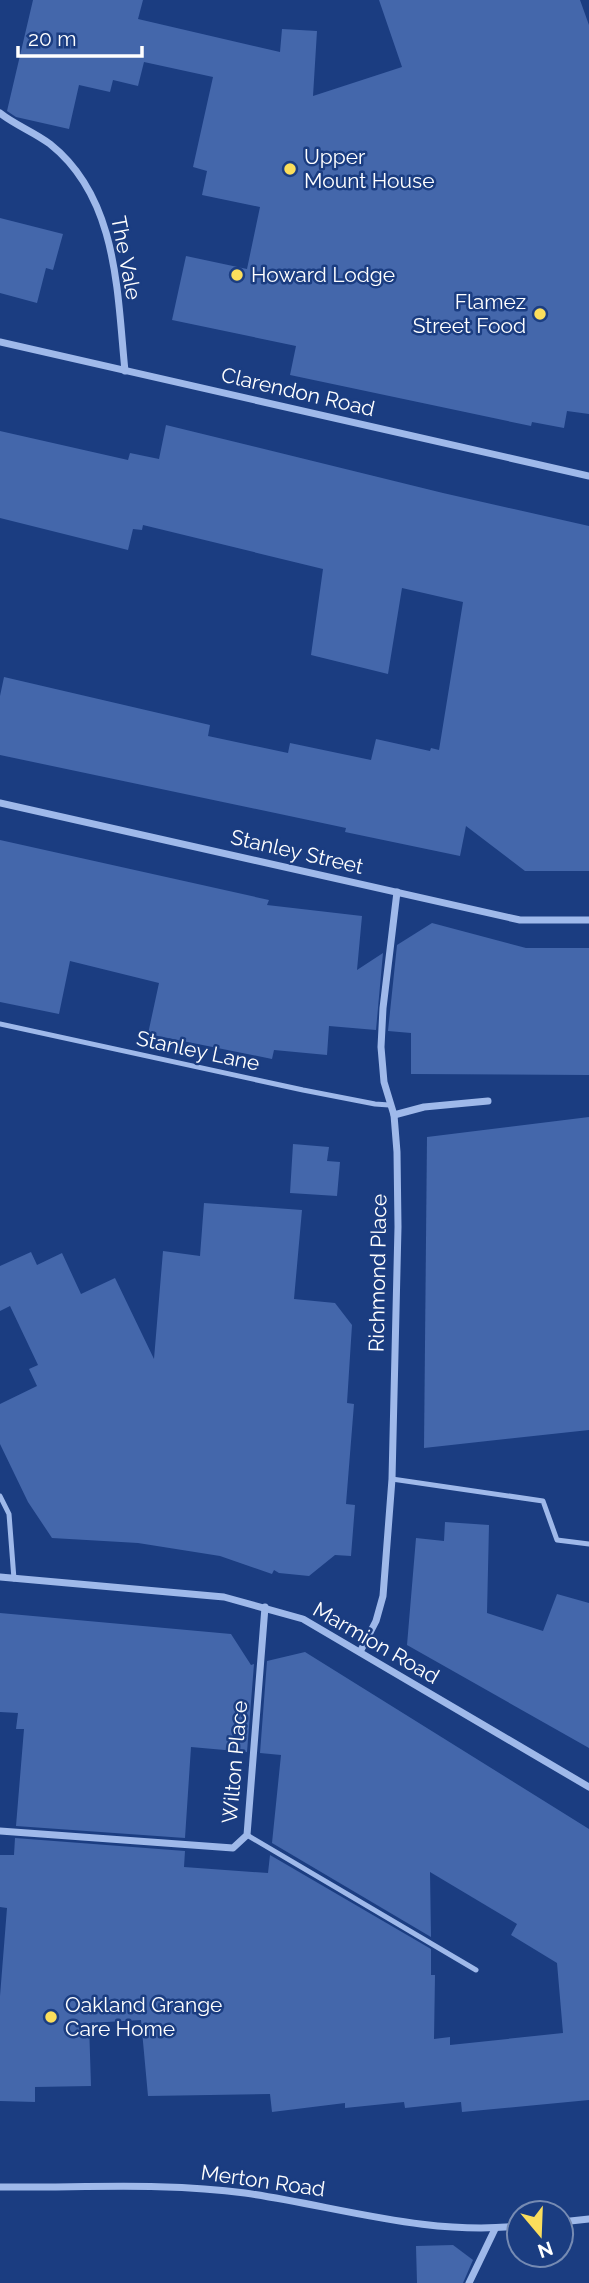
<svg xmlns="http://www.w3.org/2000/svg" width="589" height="2283" font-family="Raleway,sans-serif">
  <rect width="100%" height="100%" fill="#1b3d81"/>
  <!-- building -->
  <g fill="#4467ab">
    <path d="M33 0H143L138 19 280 52 282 29 317 31 313 96 402 67 379 0H580L589 25V414L567 411 564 428 532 422 531 426 290 375 296 346 172 320 186 256 247 269 260 207 202 195 207 171 193 167 213 77 144 62 138 86 113 80 110 92 79 85 69 129 16 117 7 111Z"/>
    <path d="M0 218 63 234 53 270 46 268 37 303 0 293Z"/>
    <path d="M166 425 443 493 589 526V871H525L466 826 460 856 345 832 346 828 0 755V696L4 677 210 725 208 736 288 753 290 743 371 760 376 739 430 751 431 748 439 750 463 602 402 588 388 674 311 655 323 569 143 525 142 530 133 529 128 550 0 518V431L128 460 130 453 159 459Z"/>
    <path d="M0 840 269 900 267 905 362 916 357 970 383 953 376 1030 329 1026 327 1055 274 1050 272 1059 148 1034 159 983 70 961 59 1014 0 1002Z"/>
    <path d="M432 923 526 948H589V1075L411 1074V1033L388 1031 397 945Z"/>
    <path d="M589 1117V1430L424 1448 427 1137Z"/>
    <path d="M293 1144 329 1147 327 1161 340 1162 337 1196 290 1193Z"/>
    <path d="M204 1203 302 1210 294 1299 335 1303 352 1325 347 1403 354 1404 346 1504 355 1505 351 1556 335 1555 309 1576 279 1573 274 1570 272 1574 220 1556 138 1543 52 1538 28 1502 0 1444V1404L37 1386 29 1369 38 1365 10 1306 0 1311V1266L31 1252 37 1265 62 1253 81 1294 115 1278 154 1359 163 1251 200 1256Z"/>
    <path d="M445 1522 489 1525 487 1613 543 1631 557 1594 589 1603V1748L407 1645 416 1538 444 1541Z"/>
    <path d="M0 1613 231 1634 251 1665 254 1664 247 1752 191 1747 185 1838 16 1826 24 1729H16L18 1713 0 1712Z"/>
    <path d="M305 1652 589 1829V2100L462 2112 461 2102 405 2108 404 2102 345 2108V2103L272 2112 270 2094 148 2096 141 2020 89 2023 91 2086 35 2087V2102L0 2101V1996L7 1908 0 1907V1855H14L15 1838 185 1851 184 1867 268 1873 270 1855 431 1949V1975H435L434 2039 450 2037V2045L563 2033 557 1963 511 1935 517 1924 430 1872 431 1937 272 1843 281 1755 260 1753 267 1661Z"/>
    <path d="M453 2245 473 2260 463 2283H417L416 2246Z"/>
  </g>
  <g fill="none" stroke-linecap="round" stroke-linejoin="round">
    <!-- service -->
    <g stroke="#9fb9ea" stroke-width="5">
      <path d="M0 1024 303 1090 375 1104 389 1105"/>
      <path d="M392 1479 543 1501 557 1540 589 1544"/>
      <path d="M0 1496 9 1514 14 1579"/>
      <path d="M247 1835 476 1970"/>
    </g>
    <!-- minor -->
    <g stroke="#9fb9ea" stroke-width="7">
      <path d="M0 113C15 125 34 132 50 144 118 198 117 292 125 371"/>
      <path d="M0 342 589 476"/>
      <path d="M0 803 520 920H589"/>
      <path d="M394 1115 424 1107 488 1101"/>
      <path d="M0 1577 224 1597 303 1619 589 1787"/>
      <path d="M360 1652 376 1621 383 1596 392 1479 398 1227 397 1152 394 1115 384 1082 381 1047 383 1008 397 892"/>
      <path d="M0 1831 233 1848 247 1835 265 1607"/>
      <path d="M0 2187C81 2188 164 2182 245 2193 336 2206 427 2236 519 2226"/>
      <path d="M561 2222 589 2219"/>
      <path d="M469 2283 495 2229"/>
    </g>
  </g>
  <!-- markers -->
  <g fill="#fbde5c" stroke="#1b3d81" stroke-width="2.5">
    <circle cx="290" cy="169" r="7"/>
    <circle cx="237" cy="275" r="7"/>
    <circle cx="540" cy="314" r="7"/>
    <circle cx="51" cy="2017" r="7"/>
  </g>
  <g text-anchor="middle" stroke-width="5" stroke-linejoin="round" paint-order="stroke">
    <!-- poi labels -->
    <g font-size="21" fill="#fff" stroke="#1b3d81" text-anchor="start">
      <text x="304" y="164">Upper<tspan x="304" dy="24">Mount House</tspan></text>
      <text x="251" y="282">Howard Lodge</text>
      <text x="526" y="309" text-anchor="end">Flamez<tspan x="526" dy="24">Street Food</tspan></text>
      <text x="65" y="2012">Oakland Grange<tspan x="65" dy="24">Care Home</tspan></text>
    </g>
    <!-- street labels -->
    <g font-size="21" fill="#fff" stroke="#1b3d81">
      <text transform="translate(126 258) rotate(79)" y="7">The Vale</text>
      <text transform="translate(298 392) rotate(13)" y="7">Clarendon Road</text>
      <text transform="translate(297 852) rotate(13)" y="7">Stanley Street</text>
      <text transform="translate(198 1051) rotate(12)" y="7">Stanley Lane</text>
      <text transform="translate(378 1273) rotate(-89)" y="7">Richmond Place</text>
      <text transform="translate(376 1643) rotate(30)" y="7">Marmion Road</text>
      <text transform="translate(235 1762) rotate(-85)" y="7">Wilton Place</text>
      <text transform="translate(263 2181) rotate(8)" y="7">Merton Road</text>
    </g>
  </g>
  <!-- north arrow -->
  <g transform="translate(540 2234) rotate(161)"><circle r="33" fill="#1b3d81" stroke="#768bb3" stroke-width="2"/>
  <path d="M0-5L12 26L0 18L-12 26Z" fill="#fbde5c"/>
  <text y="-10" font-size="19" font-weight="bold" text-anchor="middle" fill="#ffffff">N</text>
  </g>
  <!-- scale -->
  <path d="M18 46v10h124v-10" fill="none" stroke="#ffffff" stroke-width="3.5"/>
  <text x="28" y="46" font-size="21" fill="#ffffff" stroke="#1b3d81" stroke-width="5" paint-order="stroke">20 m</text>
</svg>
